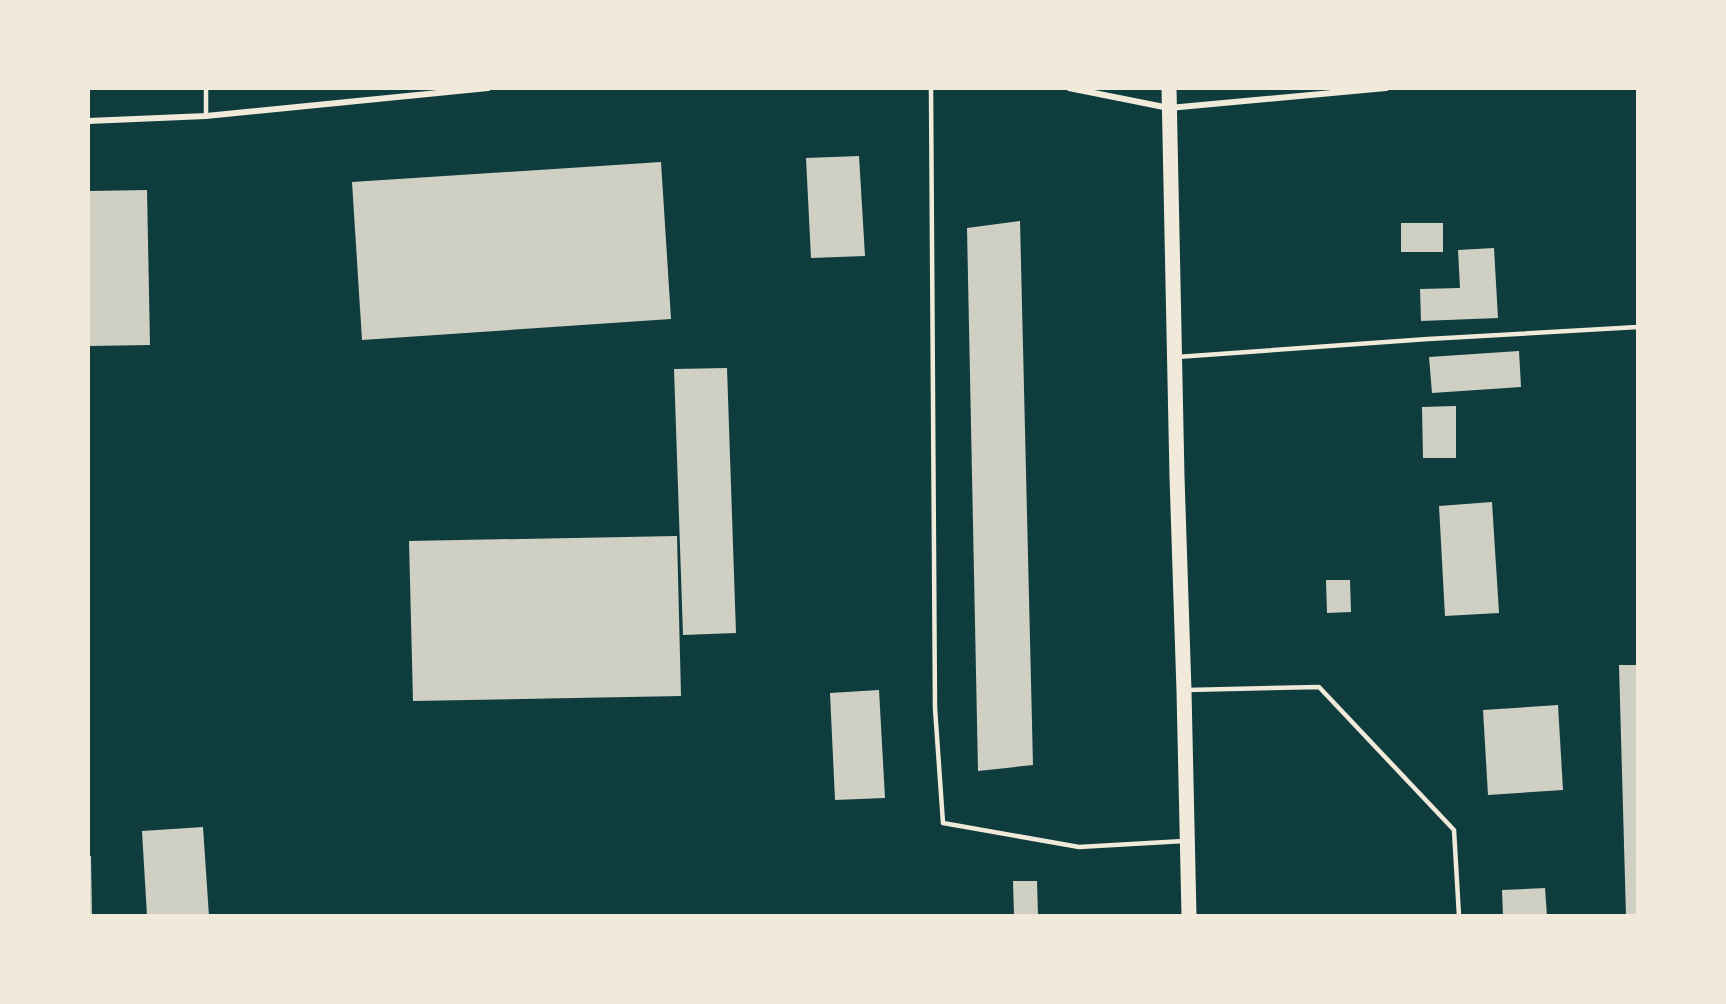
<svg xmlns="http://www.w3.org/2000/svg" width="1726" height="1004" font-family="'Alegreya Sans',sans-serif">
  <rect width="100%" height="100%" fill="#0f3d3e"/>
  <!-- building -->
  <g fill="#cfcfc3">
    <path d="M859 156 865 256 811 258 806 158Z"/>
    <path d="M661 162 671 319 362 340 352 182Z"/>
    <path d="M147 190 150 345 88 346V191Z"/>
    <path d="M1020 221 1033 765 978 771 967 228Z"/>
    <rect x="1401" y="223" width="42" height="29"/>
    <path d="M1494 248 1498 318 1421 321 1420 289 1460 288 1458 250Z"/>
    <path d="M1519 351 1521 387 1432 393 1429 357Z"/>
    <path d="M727 368 736 633 683 635 674 369Z"/>
    <path d="M1456 406V458H1423L1422 407Z"/>
    <path d="M1492 502 1499 613 1445 616 1439 506Z"/>
    <path d="M677 536 681 696 413 701 409 541Z"/>
    <path d="M1326 580H1350L1351 612 1327 613Z"/>
    <path d="M1619 665H1638V916H1626Z"/>
    <path d="M879 690 885 798 835 800 830 693Z"/>
    <path d="M1558 705 1563 790 1488 795 1483 710Z"/>
    <path d="M203 827 209 916H147L142 831Z"/>
    <path d="M88 856H91L92 916H88Z"/>
    <path d="M1013 881H1037L1038 916H1014Z"/>
    <path d="M1545 888 1547 916H1503L1502 890Z"/>
  </g>
  <g fill="none" stroke-linecap="round" stroke-linejoin="round">
    <!-- service -->
    <g stroke="#f1e9da" stroke-width="4.5">
      <path d="M931 88 935 708 943 823 1079 847 1184 841"/>
      <path d="M206 116V88"/>
      <path d="M1177 357 1428 339 1638 327"/>
      <path d="M1187 690 1319 687 1454 830 1459 916"/>
    </g>
    <!-- minor -->
    <g stroke="#f1e9da" stroke-width="6">
      <path d="M1069 88 1169 108 1386 88"/>
      <path d="M88 121 206 116 488 88"/>
    </g>
    <!-- primary -->
    <path stroke="#f1e9da" stroke-width="15" d="M1169 88 1177 477 1184 691 1189 916"/>
  </g>
  <!-- border -->
  <rect width="1726" height="1004" fill="none" stroke="#f1e9da" stroke-width="180"/>
</svg>
